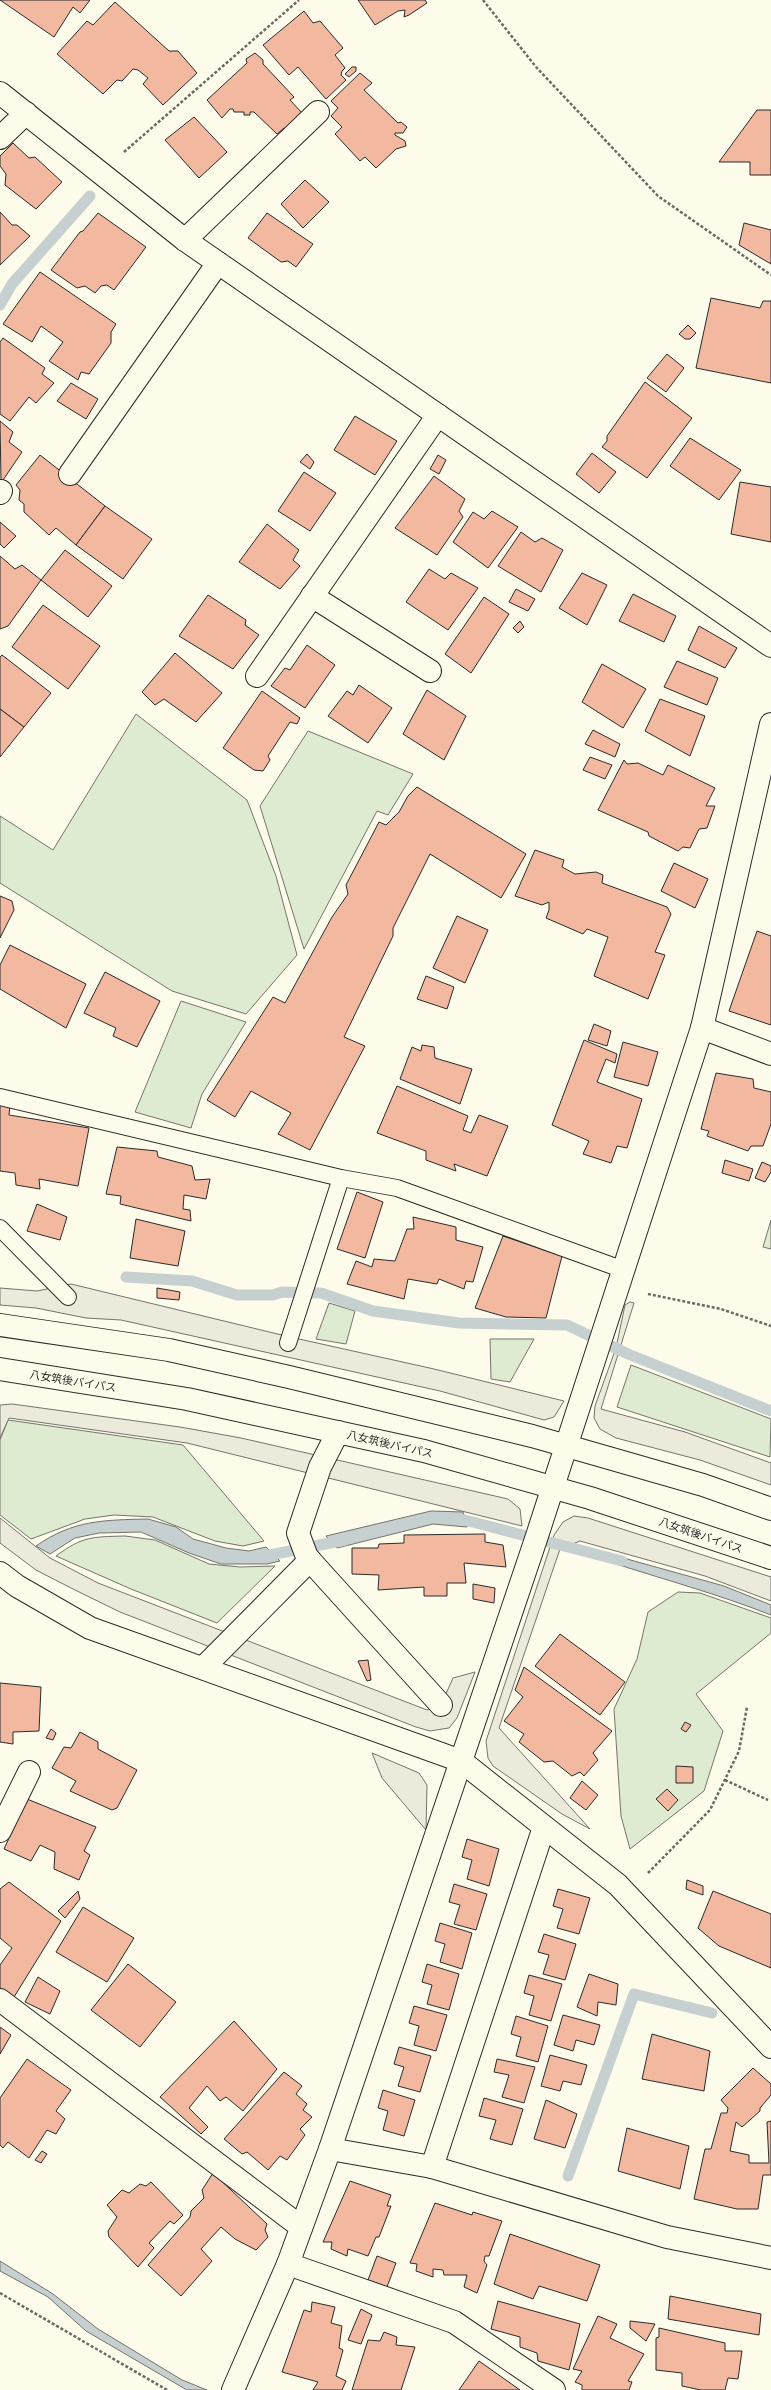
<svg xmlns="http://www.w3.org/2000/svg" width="771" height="2390" font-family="'Archivo Narrow','Noto Sans JP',sans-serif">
  <rect width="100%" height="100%" fill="#fdfbea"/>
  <!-- green -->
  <g fill="#deebd1" stroke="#74746e">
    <path d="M136 714 247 800 276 876 297 955 246 1014 172 991 0 883V816L53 850Z"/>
    <path d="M308 731 413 774 388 815 377 811 304 949 260 806Z"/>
    <path d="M181 1001 246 1022 202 1094 191 1128 135 1112Z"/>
    <path d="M771 1220V1249L763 1247Z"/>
    <path d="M329 1303 355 1311 346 1344 316 1339Z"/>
    <path d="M490 1339H534L510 1382 491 1379Z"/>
    <path d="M631 1365 771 1419 770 1457 617 1407Z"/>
    <path d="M8 1420 183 1445 264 1541 243 1546 215 1541 153 1517 114 1515 85 1519 31 1539 0 1515V1440Z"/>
    <path d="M125 1536 155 1540 209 1564 240 1567 275 1566 217 1623 131 1589 56 1556C83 1536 92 1537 125 1536Z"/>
    <path d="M678 1592 700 1593 771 1618V1633L696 1694 723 1731 704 1791 630 1849 621 1816 614 1709 637 1659 648 1612Z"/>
  </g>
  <!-- parking -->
  <g fill="#eceadb" stroke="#74746e">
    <path d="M71 1284 290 1337 434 1369 564 1401 554 1417 544 1420 440 1391 121 1320 86 1318 36 1308 0 1305V1288L37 1291Z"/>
    <path d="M630 1302 634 1303 601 1409 685 1432 771 1463V1485L700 1460 616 1438 600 1429 594 1418 595 1406 616 1348 625 1305Z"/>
    <path d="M12 1404 180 1427 241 1438 508 1499 520 1509 522 1526 187 1443 9 1418 0 1438V1405Z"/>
    <path d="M574 1516 588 1518 771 1577V1601L705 1576 580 1541 560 1549 499 1728 590 1829 562 1814 493 1766 488 1758 486 1741 554 1535 563 1522Z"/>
    <path d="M0 1518 50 1558 98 1583 427 1710 441 1705 453 1678 475 1672 457 1718 449 1728 430 1731 416 1727 120 1612 73 1589 36 1570 0 1543Z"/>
    <path d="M372 1753 419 1773 427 1785 426 1830 382 1778Z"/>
  </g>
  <!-- water -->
  <g fill="#c7d0d0" stroke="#74746e">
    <path d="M431 1511 463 1512 467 1527 433 1524 337 1548 326 1536Z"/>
    <path d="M148 1519 176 1527 193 1539 226 1548 249 1551 266 1547 280 1561 267 1564H221L189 1553 141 1532 99 1533 75 1538 50 1554 36 1546C73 1520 104 1520 148 1519Z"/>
    <path d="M609 1554 724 1586 771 1605V1615C718 1594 662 1579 607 1561Z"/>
    <path d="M0 2261 53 2294 98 2329 182 2380 207 2390H187L86 2331 48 2297 0 2271Z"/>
  </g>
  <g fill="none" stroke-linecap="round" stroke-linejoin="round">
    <!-- stream -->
    <g stroke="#c7d0d0" stroke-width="11">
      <path d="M0 305 12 284 90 196"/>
      <path d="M126 1277 192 1281 237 1295H273L282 1292 321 1293 373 1311 459 1323 567 1325 628 1354 771 1411"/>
      <path d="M451 1519 465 1520 622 1561"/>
      <path d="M260 1557 345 1540"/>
      <path d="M568 2176 634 1994 712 2013"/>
    </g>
  </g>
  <!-- building -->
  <g fill="#f2b8a0" stroke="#2b2b2b">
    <path d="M0 0H90L80 13 73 7 54 37Z"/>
    <path d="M358 0H425L427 3 409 15 404 17 405 10 398 11 375 25Z"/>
    <path d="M115 2 169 51H178L197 73 163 105 143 84 148 78 138 70 133 69 122 81 117 80 103 94 57 54 87 21 93 25Z"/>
    <path d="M304 11 313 23 320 21 343 48 335 55 345 68 342 71 341 75 346 80 326 99 298 67 289 75 263 45Z"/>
    <path d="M255 53 263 60V64L294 97 290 100 302 113 286 129 284 128 277 134 254 112H250V115H244V112H234L233 109H230L222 118 207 100 247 63 246 59Z"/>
    <path d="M352 67H356V71L349 77 345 74Z"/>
    <path d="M360 73 372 83 364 90 398 123 401 122 407 127 403 133H395V135L405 141 406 146 396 149 376 168 365 157 360 161 335 134 342 127 331 116 338 108 331 101Z"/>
    <path d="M757 110H771V175H750V162H719Z"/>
    <path d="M194 117 227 152 199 178 165 140Z"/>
    <path d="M13 143 29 158 35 157 62 182 36 209 5 185 6 174 0 166V156Z"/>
    <path d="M305 180 329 202 303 228 281 204Z"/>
    <path d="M0 212 12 225H17L30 236 0 265Z"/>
    <path d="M98 213 146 247 114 290 107 285 101 286 95 293 85 286 77 288 51 270 80 232 83 231Z"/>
    <path d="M267 213 313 244 296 267 288 261 281 262 248 238Z"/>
    <path d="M744 223 771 230V264L739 245Z"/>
    <path d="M40 272 116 324 111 332V343L89 374 81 372 78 380 49 361 63 342 41 326 32 342 3 324Z"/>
    <path d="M711 298 760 308 763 301H771V383L696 368Z"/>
    <path d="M688 325 696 333 690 339H685L679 334Z"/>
    <path d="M3 338 45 368 42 374 54 383 36 403 29 397 10 421 0 414V342Z"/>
    <path d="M667 354 684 368 666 392 647 378Z"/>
    <path d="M645 382 692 418 647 478 602 447 607 441V436Z"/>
    <path d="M71 383 98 399 86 419 57 401Z"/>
    <path d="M355 416 397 441 375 475 334 450Z"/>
    <path d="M0 421 13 432 9 442 22 452 1 483Z"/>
    <path d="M690 438 741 470 719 500 670 466Z"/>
    <path d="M592 453 616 472 599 493 576 474Z"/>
    <path d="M307 454 314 462 310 469 300 462Z"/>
    <path d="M40 455 105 506 76 545 56 528 49 535 24 512V504L19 500 20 490 16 485Z"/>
    <path d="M438 455 446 460 439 474 430 469Z"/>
    <path d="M304 472 336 493 310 531 278 511Z"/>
    <path d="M434 476 465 499 459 511 463 517 437 555 395 528Z"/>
    <path d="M740 482 771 487V542L731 534Z"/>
    <path d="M105 506 152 539 123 579 76 545Z"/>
    <path d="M492 511 518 527 488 568 453 542 473 512 484 519Z"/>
    <path d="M0 522 16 536 4 548 0 544Z"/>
    <path d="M267 524 299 550 293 560 300 566 280 589 239 562Z"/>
    <path d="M521 532 535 542 542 538 563 550 541 592 498 566Z"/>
    <path d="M65 550 112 586 88 617 41 580Z"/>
    <path d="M0 556 15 569 22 565 41 580 8 626 0 629Z"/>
    <path d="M429 569 445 579 451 573 478 588 448 630 406 602Z"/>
    <path d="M582 573 607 585 587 625 559 608Z"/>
    <path d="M516 589 535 599 528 611 509 602Z"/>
    <path d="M633 594 676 616 664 642 619 621Z"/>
    <path d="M208 595 246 620 245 625 259 635 233 669 179 636Z"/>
    <path d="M484 597 509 614 471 673 445 654Z"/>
    <path d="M43 605 100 646 68 689 12 647Z"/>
    <path d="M520 621 524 627 518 633 513 628Z"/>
    <path d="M699 626 737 648 725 668 688 650Z"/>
    <path d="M307 645 335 665 305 708 271 686 285 668 290 670Z"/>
    <path d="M175 653 222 693 196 722 164 699 155 705 142 692Z"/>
    <path d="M2 655 51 693 24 727 0 709V657Z"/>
    <path d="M677 661 718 678 707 705 664 687Z"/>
    <path d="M602 664 646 689 623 728 582 702Z"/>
    <path d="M359 685 392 708 368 743 328 716 347 691 353 695Z"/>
    <path d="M427 690 466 716 444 760 403 734Z"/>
    <path d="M262 691 300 718 297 724 290 722 268 756 270 760 263 771 254 770 223 748Z"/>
    <path d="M660 699 705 716 690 756 645 731Z"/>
    <path d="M0 709 24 727 0 757Z"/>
    <path d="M593 730 620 744 615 757 585 744Z"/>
    <path d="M590 757 612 765 605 779 583 770Z"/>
    <path d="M624 760 627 764 638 763 663 775 668 765 715 788 706 806H715L707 828 699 829 690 848 683 847 678 851 649 836 648 832 598 810Z"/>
    <path d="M417 787 526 854 501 898 430 854 393 928V936L344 1037 365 1046 310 1150 278 1134 291 1113 251 1091 235 1117 207 1100 273 997 285 1003 332 917 348 894 346 885 379 822 386 825 399 812 408 796Z"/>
    <path d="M535 850 564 860 562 867 575 874 596 872 603 875 602 883 667 907 671 914 655 952 665 955 648 999 594 976 608 937 587 929 583 934 546 918 549 910V902L542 905 515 896Z"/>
    <path d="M674 863 708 879 695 908 661 891Z"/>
    <path d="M0 896 12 901 14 910 0 938Z"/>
    <path d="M457 916 488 930 465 983 433 968Z"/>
    <path d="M757 931 771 936V1025L729 1011Z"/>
    <path d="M10 945 86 984 66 1028 0 989V965Z"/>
    <path d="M105 972 160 1001 137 1047 113 1036 116 1028 84 1013Z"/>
    <path d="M426 976 454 987 447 1009 417 999Z"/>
    <path d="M594 1024 611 1031 607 1046 588 1040Z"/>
    <path d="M584 1040 617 1054 615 1063 606 1059 597 1082 642 1099 627 1148 617 1146 611 1163 583 1154 589 1141 552 1125Z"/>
    <path d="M623 1042 658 1052 648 1086 614 1077Z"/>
    <path d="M422 1045 434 1047 435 1058 472 1069 460 1104 400 1079 412 1047 421 1051Z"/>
    <path d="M716 1073 753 1079 754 1088 771 1092V1124L763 1146H751L748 1151 707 1136 709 1131 701 1129Z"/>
    <path d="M397 1086 468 1116 463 1130 471 1133 479 1115 508 1126 487 1176 454 1164 456 1171 426 1160V1151L377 1133Z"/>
    <path d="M0 1103 10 1105 9 1115 89 1128 78 1186 39 1179 40 1189 16 1185 15 1173 0 1171Z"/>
    <path d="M117 1147 157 1151 158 1157 192 1166 195 1180 210 1179 206 1199 184 1195 183 1209 190 1210 191 1221 120 1204 121 1196 106 1194Z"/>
    <path d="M725 1160 753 1169 749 1181 722 1173Z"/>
    <path d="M762 1162 771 1166V1172L765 1182 755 1178Z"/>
    <path d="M357 1192 383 1202 365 1258 337 1249Z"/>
    <path d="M37 1204 67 1217 60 1240 27 1231Z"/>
    <path d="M413 1217 456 1227V1240L483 1247 473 1282 466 1281 464 1289 439 1279 437 1284 408 1279 404 1299 347 1284 356 1261 372 1267 374 1259 395 1261 407 1229H414Z"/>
    <path d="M136 1219 185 1231 178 1266 130 1258Z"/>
    <path d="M503 1236 562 1256 546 1318 506 1317 475 1308Z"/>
    <path d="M157 1288 180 1292 179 1300 157 1298Z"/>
    <path d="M485 1534V1542L503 1545 506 1567 464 1563 466 1583H447V1596H424V1587L378 1590 379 1575 352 1574V1548H378L379 1544 404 1543V1535Z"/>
    <path d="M473 1584 495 1588 494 1603 473 1599Z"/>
    <path d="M560 1634 625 1682 600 1715 535 1666Z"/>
    <path d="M368 1660 371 1680 367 1681 358 1661Z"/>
    <path d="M524 1667 612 1731 593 1753 598 1760 584 1776 580 1772 572 1776 553 1761 544 1762 519 1742 524 1734 504 1721 523 1697 515 1690Z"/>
    <path d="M0 1683 41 1687 39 1731 13 1732V1744L0 1742Z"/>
    <path d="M685 1722 691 1725 686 1732 681 1729Z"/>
    <path d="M51 1729 56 1733 53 1740 46 1738Z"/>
    <path d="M80 1732 98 1742V1749L137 1770 117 1808 112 1810 70 1791 76 1781 52 1768 64 1747 71 1748Z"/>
    <path d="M676 1766 693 1767V1783H676Z"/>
    <path d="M582 1781 598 1795 586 1810 570 1798Z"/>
    <path d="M667 1789 678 1800 668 1811 656 1799Z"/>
    <path d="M27 1799 96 1827 84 1851 90 1855 79 1880 54 1869 55 1852 40 1845 31 1861 4 1849Z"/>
    <path d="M467 1839 499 1849 489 1886 467 1879 472 1860 462 1857Z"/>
    <path d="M687 1880 703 1886V1895L686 1889Z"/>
    <path d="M9 1882 61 1921 14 1997 0 1988V1965L12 1948 0 1938V1889Z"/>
    <path d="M454 1884 487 1894 476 1930 454 1924 460 1905 449 1902Z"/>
    <path d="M558 1889 590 1898 579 1934 557 1928 563 1909 553 1906Z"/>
    <path d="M78 1891 80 1899 65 1918 58 1911Z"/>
    <path d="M713 1891 771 1914V1968L719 1946 698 1928Z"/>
    <path d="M83 1907 134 1938 107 1982 56 1952Z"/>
    <path d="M440 1923 472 1933 462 1969 440 1962 445 1944 435 1941Z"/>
    <path d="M544 1934 576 1944 565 1980 543 1974 549 1955 538 1952Z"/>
    <path d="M128 1964 176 2002 140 2047 91 2010Z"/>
    <path d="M427 1964 459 1974 449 2010 427 2004 432 1985 422 1982Z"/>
    <path d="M589 1974 618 1984 616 2005 598 2002 597 2016 577 2007Z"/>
    <path d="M529 1975 562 1984 551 2021 529 2015 534 1996 524 1993Z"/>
    <path d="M38 1977 60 1991 50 2014 25 2002Z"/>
    <path d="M414 2006 447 2015 436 2051 414 2045 419 2026 409 2023Z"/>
    <path d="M563 2015 600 2025 594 2045 576 2040 573 2051 554 2045Z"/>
    <path d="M516 2016 548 2026 538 2062 516 2056 521 2037 511 2034Z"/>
    <path d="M234 2021 277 2069 243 2111 226 2097 220 2101 207 2086 189 2108 208 2127 201 2134 160 2097Z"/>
    <path d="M0 2027 11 2035 0 2054Z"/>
    <path d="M652 2034 710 2051 704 2091 642 2079Z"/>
    <path d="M399 2047 431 2056 420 2092 398 2086 404 2067 394 2064Z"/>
    <path d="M550 2055 587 2065 581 2085 563 2081 560 2091 541 2086Z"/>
    <path d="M27 2059 71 2090 56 2111 65 2119 56 2134 47 2130 29 2158 8 2142 3 2148 0 2145V2098Z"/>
    <path d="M497 2059 535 2067 524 2103 502 2097 509 2075 494 2072Z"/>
    <path d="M753 2068 771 2084V2095L760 2108V2111L742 2127 736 2122 730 2151 749 2155V2163H769L767 2122 771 2121V2175H763L758 2209H737L694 2199 705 2149H711L721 2113H727L728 2108 721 2100Z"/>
    <path d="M284 2072 302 2086 296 2094 307 2104 303 2110 312 2117 300 2129 305 2135 287 2160 280 2156 268 2170 247 2152 242 2154 224 2139Z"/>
    <path d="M383 2090 415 2100 404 2136 383 2130 388 2111 378 2108Z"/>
    <path d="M484 2098 523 2109 512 2145 490 2139 496 2120 479 2116Z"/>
    <path d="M546 2100 577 2114 565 2148 534 2139Z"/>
    <path d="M627 2128 689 2146 680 2189 618 2171Z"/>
    <path d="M42 2151 47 2154 41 2163 35 2160Z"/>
    <path d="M213 2173 267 2224 265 2230 268 2237 256 2250 235 2239 221 2227 201 2249 212 2261 181 2296 148 2265 190 2217 191 2211 204 2198 202 2190Z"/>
    <path d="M350 2181 391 2195 387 2206H391L379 2237H376L368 2256 348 2249 347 2256 331 2249 332 2242H323Z"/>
    <path d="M151 2182 183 2215 174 2224 170 2221 149 2243 154 2248 138 2267 109 2237 108 2231 117 2217 107 2205 122 2190 129 2193 140 2184 146 2186Z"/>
    <path d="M435 2203 472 2215 473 2212 502 2221 489 2256H485L484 2261 487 2265 477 2293 464 2287 467 2275H444L443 2270 433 2269V2277L416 2271 417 2264 410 2263Z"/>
    <path d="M510 2234 600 2265 587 2301 539 2286 533 2299 494 2284Z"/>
    <path d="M377 2256 396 2263 387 2287 368 2280Z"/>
    <path d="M670 2296 761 2314 759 2335 668 2319Z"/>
    <path d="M498 2301 580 2324 569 2370 538 2361 537 2353 520 2347V2337L491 2329Z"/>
    <path d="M312 2302 335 2307 331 2323 342 2326 339 2348 343 2350 336 2376 346 2381 342 2390H313L318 2382 282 2372 304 2310 311 2312Z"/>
    <path d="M361 2309 372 2315 361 2344 348 2340Z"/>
    <path d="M598 2316 617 2324 610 2338 644 2354 628 2381 632 2382 629 2390H582V2385L575 2382 582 2371 573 2369Z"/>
    <path d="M630 2321 655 2324 646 2341 630 2328Z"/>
    <path d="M659 2328 725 2343V2351H742L738 2379 728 2378 725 2390H701L682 2386V2373L656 2370V2338L659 2337Z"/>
    <path d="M384 2332 397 2337 396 2345 415 2347 401 2390H352L368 2340 380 2341Z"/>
    <path d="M479 2361 520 2390H459Z"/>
  </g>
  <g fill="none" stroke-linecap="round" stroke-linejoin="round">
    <defs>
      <g id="service">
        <path d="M0 1097 341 1178 397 1188 624 1270"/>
        <path d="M0 1228 68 1297"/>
        <path d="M288 1343 341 1178"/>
      </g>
      <g id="minor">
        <path d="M0 93 185 240 771 646"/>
        <path d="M0 138 26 113"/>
        <path d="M185 240 318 112"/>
        <path d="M70 474 218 263"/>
        <path d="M0 493 1 491"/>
        <path d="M312 596 430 671"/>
        <path d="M257 676 438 415"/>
        <path d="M702 1028 771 1054"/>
        <path d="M338 1432 320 1467 298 1533 307 1557 441 1705"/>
        <path d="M203 1668 310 1560"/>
        <path d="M0 1831 29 1772"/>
        <path d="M0 2000 301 2227"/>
        <path d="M330 2149 432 2167 667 2237 771 2258"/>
        <path d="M432 2167 544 1827"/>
        <path d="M288 2264 454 2322 554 2390"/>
        <path d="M233 2390 288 2264 330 2149 536 1539 702 1028 771 724"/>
      </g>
      <path id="tertiary" d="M0 1573 17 1586 90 1628 461 1761 618 1885 771 2047"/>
      <g id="trunk">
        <path d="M0 1325 169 1350 289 1377 532 1436 703 1485 771 1509"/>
        <path d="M0 1369 187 1399 424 1451 590 1498 771 1558"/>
      </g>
    </defs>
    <!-- service casing -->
    <use href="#service" stroke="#2b2b2b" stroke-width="18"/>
    <!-- minor casing -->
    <use href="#minor" stroke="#2b2b2b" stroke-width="24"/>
    <!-- tertiary casing -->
    <use href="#tertiary" stroke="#2b2b2b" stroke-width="24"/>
    <!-- trunk casing -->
    <use href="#trunk" stroke="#2b2b2b" stroke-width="24"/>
    <!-- path -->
    <g stroke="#6a6964" stroke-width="2.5" stroke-dasharray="3 2" stroke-linecap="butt">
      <path d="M483 0 536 67 658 196 771 275"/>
      <path d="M124 152 299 0"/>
      <path d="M648 1294 721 1309 771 1326"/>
      <path d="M725 1780 768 1800"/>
      <path d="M648 1873 710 1810 739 1751 747 1707"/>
      <path d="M0 2293 167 2390"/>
    </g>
    <!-- service -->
    <use href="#service" stroke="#fdfbea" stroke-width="16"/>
    <!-- minor -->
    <use href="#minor" stroke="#fdfbea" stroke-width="22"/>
    <!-- tertiary -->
    <use href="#tertiary" stroke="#fdfbea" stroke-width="22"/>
    <!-- trunk -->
    <use href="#trunk" stroke="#fdfbea" stroke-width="22"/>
  </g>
  <g text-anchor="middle" stroke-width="3" stroke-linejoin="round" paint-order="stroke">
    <!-- street labels -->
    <g font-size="11" fill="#2b2b2b" stroke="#fdfbea">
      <text transform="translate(73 1381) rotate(9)" y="4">八女筑後バイパス</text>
      <text transform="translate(390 1444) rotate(13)" y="4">八女筑後バイパス</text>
      <text transform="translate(701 1535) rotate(19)" y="4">八女筑後バイパス</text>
    </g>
  </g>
</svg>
